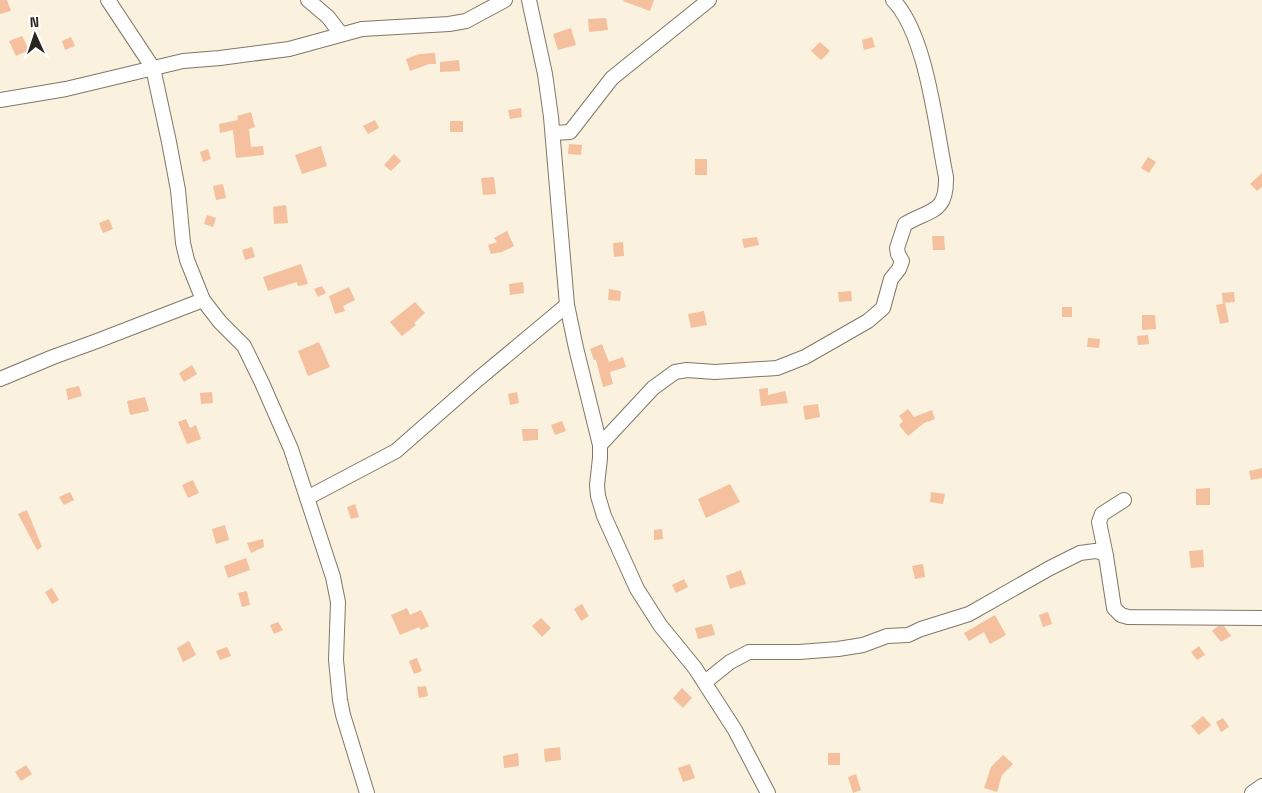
<svg xmlns="http://www.w3.org/2000/svg" width="1262" height="793" font-family="'Space Grotesk',sans-serif">
  <rect width="100%" height="100%" fill="#faf1de"/>
  <!-- building -->
  <g fill="#f4c09e">
    <path d="M0 0H7L11 11 0 14Z"/>
    <path d="M624 0H654L650 11 623 1Z"/>
    <path d="M606 18 608 30 589 32 588 19Z"/>
    <path d="M571 28 576 45 558 50 553 34Z"/>
    <path d="M22 36 29 50 16 56 9 41Z"/>
    <path d="M71 37 75 46 65 50 62 41Z"/>
    <path d="M872 37 875 47 864 50 862 40Z"/>
    <path d="M820 42 830 51 821 60 811 51Z"/>
    <path d="M435 53 436 64H429L410 71 406 59 419 54Z"/>
    <path d="M459 60 460 71 440 72V62Z"/>
    <path d="M521 108 522 117 510 119 508 110Z"/>
    <path d="M251 112 255 127 249 129 251 147 263 146 264 155 236 158 233 130 220 133 219 124 238 120 237 116Z"/>
    <path d="M375 120 379 128 368 134 363 126Z"/>
    <rect x="450" y="121" width="13" height="11"/>
    <path d="M569 144 582 145 581 155 568 154Z"/>
    <path d="M321 146 327 166 302 174 295 155Z"/>
    <path d="M208 149 211 159 203 162 200 152Z"/>
    <path d="M394 154 401 161 391 171 384 165Z"/>
    <path d="M1148 157 1156 162 1149 173 1141 168Z"/>
    <rect x="695" y="159" width="12" height="16"/>
    <path d="M1262 173V187L1257 191 1250 184Z"/>
    <path d="M494 177 496 194 483 195 481 178Z"/>
    <path d="M223 184 226 198 216 200 213 186Z"/>
    <path d="M286 205 288 223 274 224 273 207Z"/>
    <path d="M207 215 216 218 213 227 204 224Z"/>
    <path d="M109 219 113 229 103 233 99 223Z"/>
    <path d="M507 231 514 246 502 252 491 254 488 245 497 242 494 238Z"/>
    <path d="M932 236H944L945 250H933Z"/>
    <path d="M757 237 759 245 744 248 742 239Z"/>
    <path d="M623 242 624 256 614 257 613 243Z"/>
    <path d="M252 247 255 257 245 260 242 250Z"/>
    <path d="M301 264 308 284 298 286 297 282 268 291 263 277Z"/>
    <path d="M523 282 524 293 510 295 509 284Z"/>
    <path d="M322 286 326 293 318 297 314 289Z"/>
    <path d="M349 287 355 300 343 306 345 311 335 314 329 296Z"/>
    <path d="M609 289 621 291 620 301 608 300Z"/>
    <path d="M851 291 852 301 839 302 838 292Z"/>
    <path d="M1234 292 1235 302 1223 303 1222 293Z"/>
    <path d="M415 302 425 313 414 323 416 325 402 336 390 322Z"/>
    <path d="M1225 303 1229 322 1220 324 1216 305Z"/>
    <rect x="1062" y="307" width="10" height="10"/>
    <path d="M704 311 707 325 691 328 688 314Z"/>
    <path d="M1142 315H1155L1156 329 1142 330Z"/>
    <path d="M1148 335 1149 344 1138 345 1137 336Z"/>
    <path d="M1088 338 1100 339 1099 348 1087 347Z"/>
    <path d="M319 342 330 367 308 376 298 351Z"/>
    <path d="M602 344 609 362 623 357 626 367 610 372 613 384 603 387 596 360H594L590 349Z"/>
    <path d="M192 365 197 374 184 382 179 373Z"/>
    <path d="M79 386 82 396 68 400 66 389Z"/>
    <path d="M768 388V395L785 391 788 403 761 406 759 389Z"/>
    <path d="M212 392 213 403 201 404 200 393Z"/>
    <path d="M517 392 519 403 510 405 508 394Z"/>
    <path d="M145 397 149 411 130 415 127 401Z"/>
    <path d="M818 404 820 417 805 420 803 406Z"/>
    <path d="M908 409 914 417 932 410 935 419 924 423 908 436 899 425 903 421 899 416Z"/>
    <path d="M186 419 190 428 196 425 201 439 187 444 178 422Z"/>
    <path d="M562 421 566 431 555 435 551 425Z"/>
    <path d="M522 429H538V440L523 441Z"/>
    <path d="M1262 468V478L1251 480 1249 471Z"/>
    <path d="M193 480 199 493 188 498 182 485Z"/>
    <path d="M730 484 740 502 706 518 698 499Z"/>
    <path d="M1210 488V505H1196V489Z"/>
    <path d="M70 492 74 500 64 505 59 497Z"/>
    <path d="M931 492 945 494 943 504 930 502Z"/>
    <path d="M355 504 359 517 351 519 347 507Z"/>
    <path d="M27 510 42 547 37 550 18 514Z"/>
    <path d="M225 525 229 540 216 544 212 529Z"/>
    <path d="M662 529 663 539 654 540V530Z"/>
    <path d="M263 539 264 547 251 553 247 543Z"/>
    <path d="M1203 550 1204 567 1191 568 1189 551Z"/>
    <path d="M246 558 250 570 228 578 224 566Z"/>
    <path d="M923 564 925 577 915 579 912 566Z"/>
    <path d="M741 570 746 584 730 589 726 576Z"/>
    <path d="M684 579 688 587 676 593 672 585Z"/>
    <path d="M52 588 59 600 52 604 45 592Z"/>
    <path d="M247 591 250 605 242 607 238 593Z"/>
    <path d="M582 604 589 616 581 621 574 609Z"/>
    <path d="M407 608 410 615 421 610 429 626 421 630 419 627 400 635 391 615Z"/>
    <path d="M1048 612 1052 624 1043 627 1039 615Z"/>
    <path d="M995 615 1006 635 990 644 984 632 969 641 964 633Z"/>
    <path d="M541 618 551 628 542 637 532 626Z"/>
    <path d="M278 622 283 630 274 634 270 625Z"/>
    <path d="M712 624 715 635 698 639 695 628Z"/>
    <path d="M1218 626H1224L1231 636 1221 642 1212 631Z"/>
    <path d="M189 641 196 655 183 662 177 648Z"/>
    <path d="M1199 646 1205 655 1197 660 1191 652Z"/>
    <path d="M227 647 231 656 220 660 216 651Z"/>
    <path d="M417 658 422 671 414 674 409 661Z"/>
    <path d="M426 686 428 696 419 698 417 687Z"/>
    <path d="M682 688 692 698 683 708 673 698Z"/>
    <path d="M1203 716 1211 725 1199 735 1191 726Z"/>
    <path d="M1223 718 1229 727 1221 732 1216 722Z"/>
    <path d="M560 747 561 760 545 762 544 749Z"/>
    <path d="M518 753 519 766 504 768 503 756Z"/>
    <rect x="828" y="753" width="12" height="12"/>
    <path d="M1003 755 1013 764 1002 775 997 792 984 788 991 767Z"/>
    <path d="M690 764 695 778 683 782 678 768Z"/>
    <path d="M26 765 32 774 21 781 15 772Z"/>
    <path d="M856 774 861 790 853 793 848 777Z"/>
  </g>
  <g fill="none" stroke-linecap="round" stroke-linejoin="round">
    <defs>
      <g id="minor">
        <path d="M108 0 153 68 169 142 178 190 183 243 187 260 203 300 220 322 244 346 262 383 291 449 333 577 338 602 336 660 340 700 343 715 367 793"/>
        <path d="M308 0 328 17 341 34"/>
        <path d="M529 0 545 74 551 117 567 305 576 348 600 445V458L597 485 598 496 604 516 637 589 660 625 695 668 735 730 768 793"/>
        <path d="M0 100 66 89 183 61 220 58 289 49 362 29 449 24 466 21 505 0"/>
        <path d="M553 133 570 132 612 78 709 0"/>
        <path d="M0 379 53 357 97 341 203 300"/>
        <path d="M600 445 653 388 675 372 687 370 715 372 777 368 805 357 868 321 883 308 891 279 899 269 902 261 898 254 897 248 905 224C930 209 947 214 946 177 936 129 927 35 893 0"/>
        <path d="M307 498 396 451 477 380 567 305"/>
        <path d="M1106 556 1099 522 1102 514 1124 500"/>
        <path d="M705 682 730 662 749 652H799L838 649 863 645 887 636 908 635 921 629 969 614 1050 568 1080 553 1095 551 1101 552 1106 556 1114 608 1121 615 1128 617 1262 618"/>
        <path d="M1252 793 1262 786"/>
      </g>
    </defs>
    <!-- minor casing -->
    <use href="#minor" stroke="#7f7867" stroke-width="16"/>
    <!-- minor -->
    <use href="#minor" stroke="#fff" stroke-width="14"/>
  </g>
  <!-- north arrow -->
  <g transform="translate(35 35) rotate(357)" stroke="#ffffff" stroke-width="4" paint-order="stroke">
  <path d="M0-4L9 19L0 12L-9 19Z" fill="#29261f"/>
  <text y="-8" font-size="14" font-weight="bold" text-anchor="middle" fill="#29261f">N</text>
  </g>
</svg>
